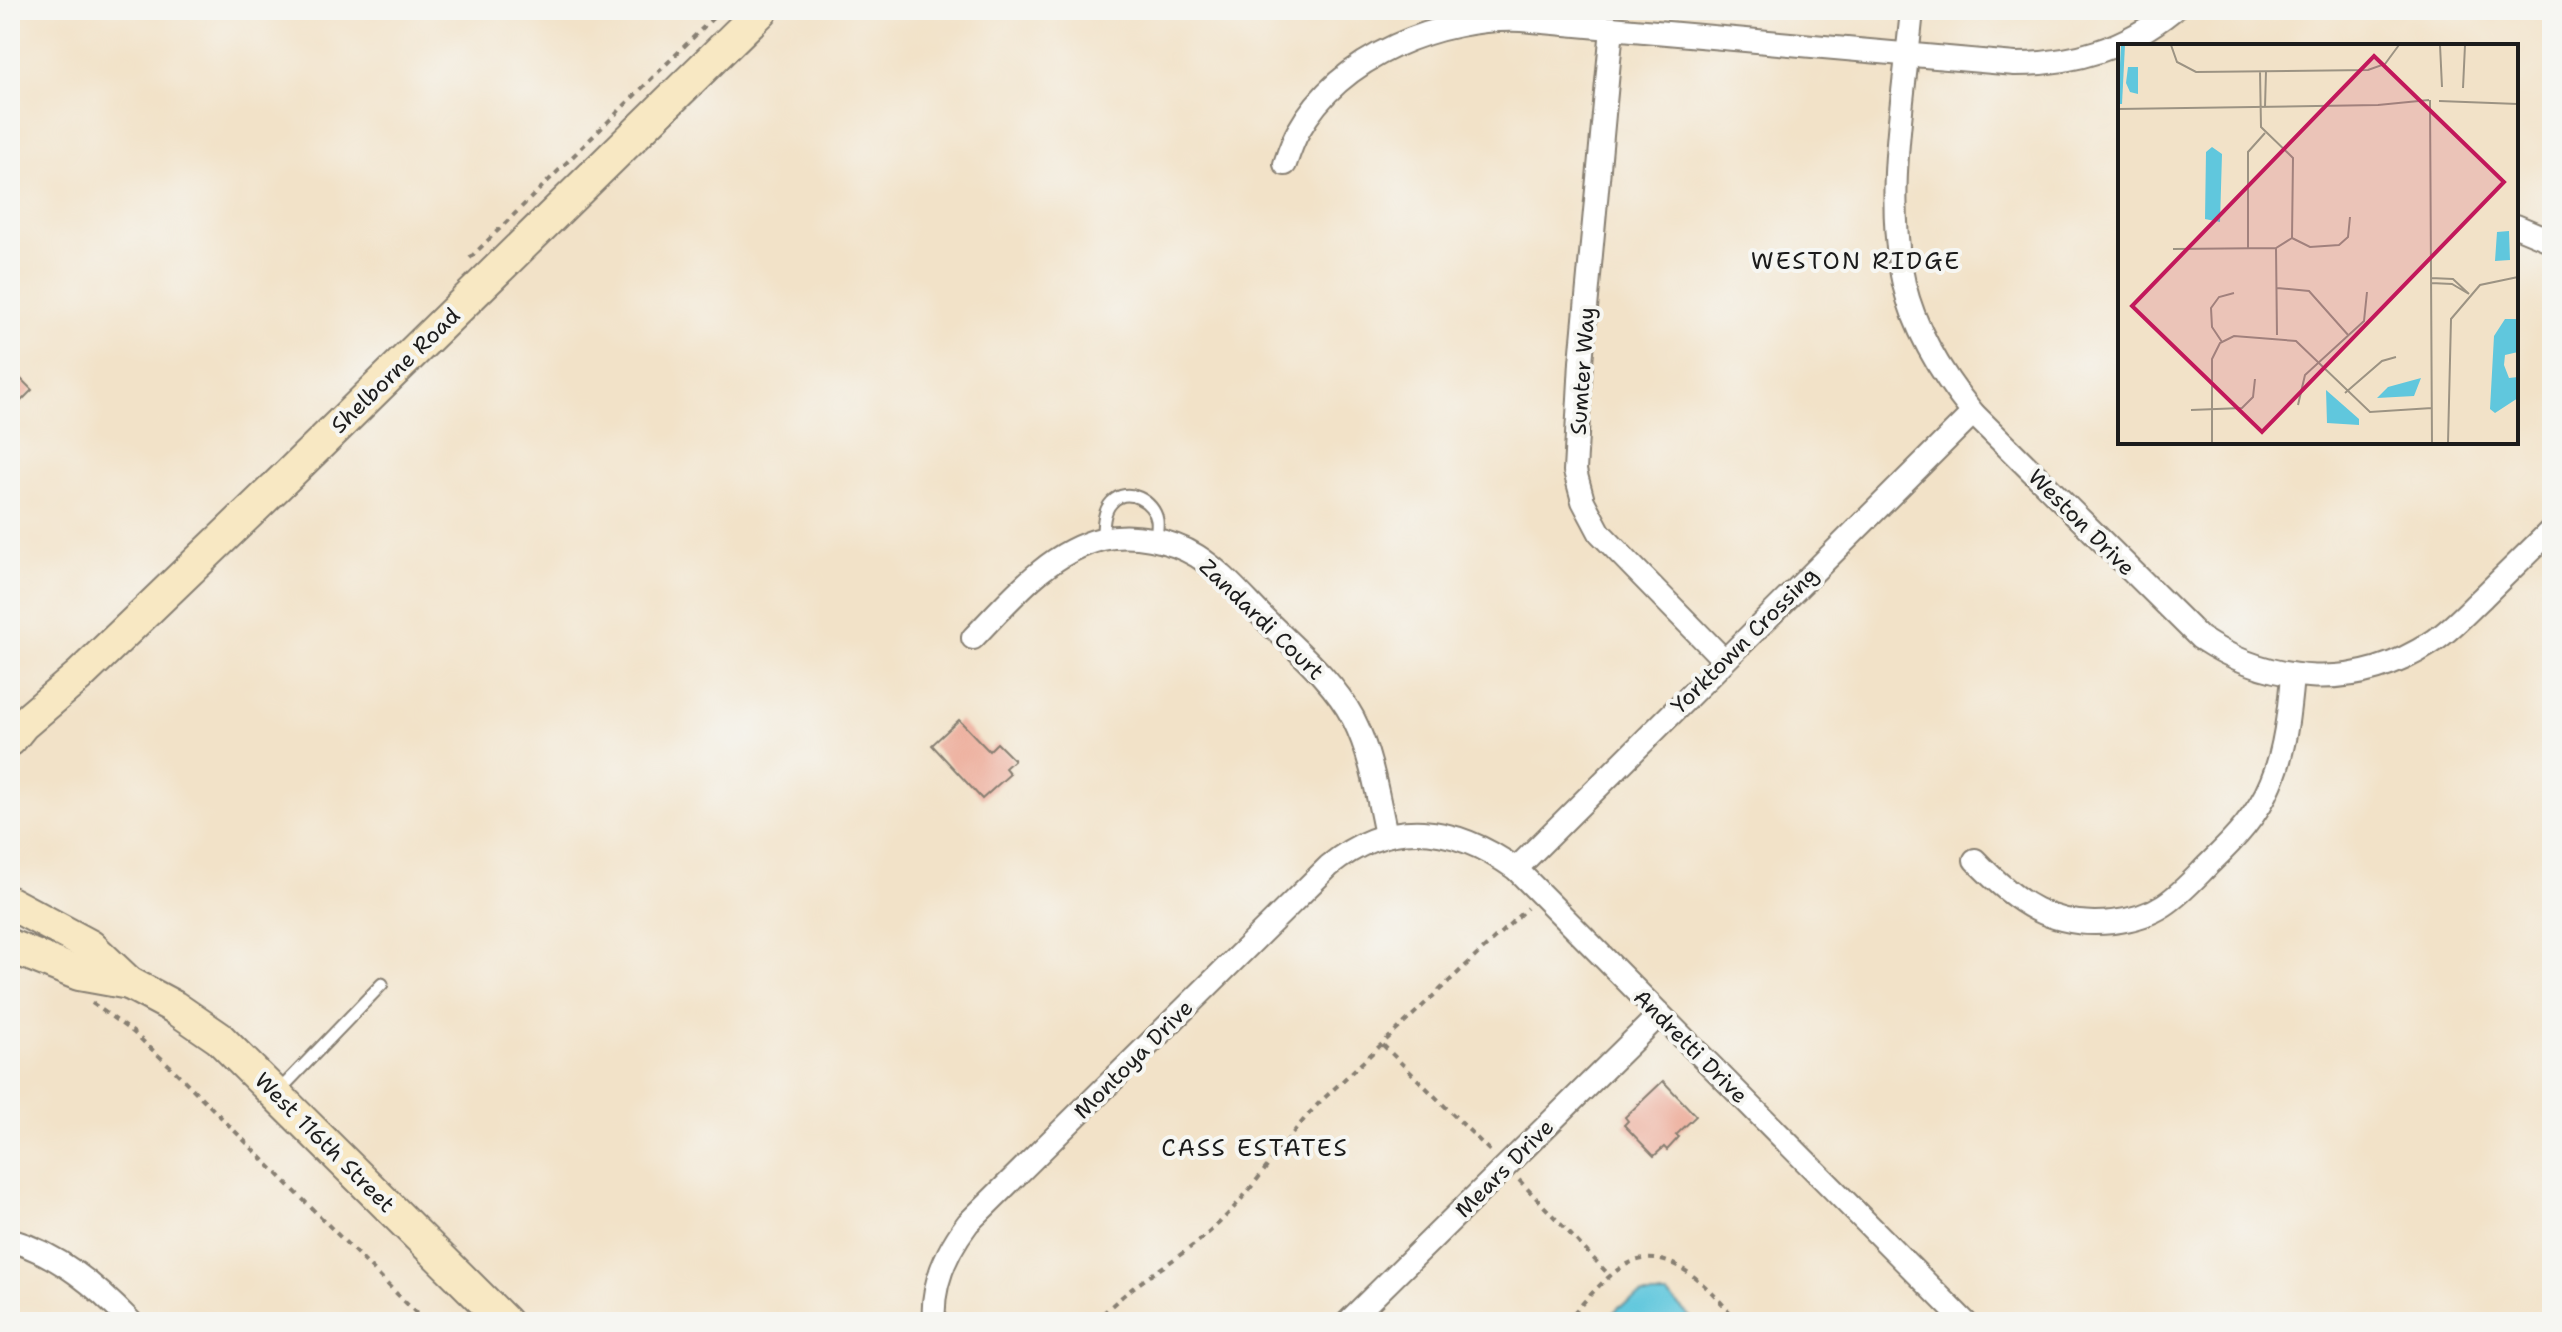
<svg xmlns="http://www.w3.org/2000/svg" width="2562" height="1332" font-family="'Shantell Sans',sans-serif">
  <rect width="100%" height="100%" fill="#f6f6f2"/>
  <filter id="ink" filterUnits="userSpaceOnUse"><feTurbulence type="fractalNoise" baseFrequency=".0125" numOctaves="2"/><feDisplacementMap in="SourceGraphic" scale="16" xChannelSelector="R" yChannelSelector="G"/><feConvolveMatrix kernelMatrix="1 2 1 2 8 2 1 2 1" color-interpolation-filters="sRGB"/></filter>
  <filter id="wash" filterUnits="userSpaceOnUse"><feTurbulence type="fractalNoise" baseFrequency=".006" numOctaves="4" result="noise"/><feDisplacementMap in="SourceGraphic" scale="32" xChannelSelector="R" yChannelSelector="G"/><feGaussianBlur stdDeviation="1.8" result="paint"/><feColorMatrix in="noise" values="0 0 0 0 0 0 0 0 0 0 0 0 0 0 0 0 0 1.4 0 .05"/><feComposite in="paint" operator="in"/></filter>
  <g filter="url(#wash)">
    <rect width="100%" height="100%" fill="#f2e2c8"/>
    <!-- water -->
    <path fill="#60c7dd" stroke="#3e727c" stroke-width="2" d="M1642 1295H1668L1695 1322H1604L1620 1306Z"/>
    <g id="blocks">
      <!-- building -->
      <g fill="#edad9b">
        <path d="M10 368 32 390 10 412Z"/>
        <path d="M959 720 989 751 997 743 1014 760 1005 768 1010 774 982 799 932 745Z"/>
        <path d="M1663 1081 1696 1116 1676 1135 1679 1137 1667 1150 1664 1147 1654 1156 1624 1125 1628 1121 1625 1117Z"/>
      </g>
    </g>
  </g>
  <g filter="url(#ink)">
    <use href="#blocks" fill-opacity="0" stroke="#877f72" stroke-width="2"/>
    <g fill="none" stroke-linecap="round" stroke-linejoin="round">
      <defs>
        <g id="lane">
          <path d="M1103 539C1103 526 1103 511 1112 502 1127 486 1154 501 1157 520 1158 527 1156 534 1156 540"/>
          <path d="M277 1093 382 984"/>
        </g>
        <g id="street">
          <path d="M1912 10C1904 98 1884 197 1904 284 1915 331 1943 376 1973 413L2200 638C2273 686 2357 691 2431 643 2450 631 2466 613 2482 598 2505 575 2529 552 2552 529"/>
          <path d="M1612 28 1581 362 1575 471 1583 501 1600 533 1724 660"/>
          <path d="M1285 164C1289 152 1293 140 1299 130 1341 55 1440 17 1521 20L2015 64C2075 64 2126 48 2173 10"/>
          <path d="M2516 226 2552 241"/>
          <path d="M973 638C1010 600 1048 552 1102 539 1132 532 1171 540 1197 556 1222 572 1243 597 1264 618 1295 649 1332 679 1353 718 1371 753 1378 797 1386 835"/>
          <path d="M1975 860C2015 902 2052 929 2113 922 2130 920 2149 915 2164 905 2181 894 2195 878 2209 864 2234 840 2258 815 2271 783 2285 751 2289 711 2292 676"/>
          <path d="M1516 869 1973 413"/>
          <path d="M10 1240C59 1254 97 1287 131 1322"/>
          <path d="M934 1322C931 1285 946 1252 968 1223L1329 866C1391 815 1455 825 1516 869L1965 1322"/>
          <path d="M1348 1322 1659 1015"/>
        </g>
        <g id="secondary">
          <path d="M10 740 23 724 79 676 284 479 762 10"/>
          <path d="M10 903 90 946 129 983 174 1007 219 1038 505 1322"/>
          <path d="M10 946 79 974 129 983"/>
        </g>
      </defs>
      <!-- lane casing -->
      <use href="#lane" stroke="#877f72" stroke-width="15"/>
      <!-- street casing -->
      <use href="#street" stroke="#877f72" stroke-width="26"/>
      <!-- secondary casing -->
      <use href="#secondary" stroke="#877f72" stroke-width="36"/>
      <!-- path -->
      <g stroke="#877f72" stroke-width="4" stroke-dasharray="6 6" stroke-linecap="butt">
        <path d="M470 258 721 10"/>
        <path d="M92 1003 133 1032 170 1066 425 1322"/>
        <path d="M1383 1045 1493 1154"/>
        <path d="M1519 1180 1611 1277"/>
        <path d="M1094 1322C1109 1308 1124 1294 1141 1282 1168 1263 1196 1246 1220 1222 1257 1186 1283 1140 1319 1103L1527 908"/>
        <path d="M1565 1322C1582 1305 1599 1283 1619 1269 1666 1236 1711 1290 1738 1322"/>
      </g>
      <!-- lane -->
      <use href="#lane" stroke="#fff" stroke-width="11"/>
      <!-- street -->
      <use href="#street" stroke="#fff" stroke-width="22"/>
      <!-- secondary -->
      <use href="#secondary" stroke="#f8e8c3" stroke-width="32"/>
    </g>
  </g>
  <g text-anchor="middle" stroke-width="8" stroke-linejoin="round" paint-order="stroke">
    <!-- street labels -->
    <g font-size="22" fill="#1c1c1c" stroke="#f6f6f2">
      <text transform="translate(395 370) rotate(-44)" y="8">Shelborne Road</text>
      <text transform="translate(1582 371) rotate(-86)" y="8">Sumter Way</text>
      <text transform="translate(2082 522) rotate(45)" y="8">Weston Drive</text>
      <text transform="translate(1262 619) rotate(44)" y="8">Zandardi Court</text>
      <text transform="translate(1744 640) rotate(-45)" y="8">Yorktown Crossing</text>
      <text transform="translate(1691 1046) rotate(45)" y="8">Andretti Drive</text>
      <text transform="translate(1133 1059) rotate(-45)" y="8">Montoya Drive</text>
      <text transform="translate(325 1142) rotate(45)" y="8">West 116th Street</text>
      <text transform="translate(1504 1168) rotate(-45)" y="8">Mears Drive</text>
    </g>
    <!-- neighbourhood labels -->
    <g font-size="24" letter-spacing="2" fill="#1c1c1c" stroke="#f6f6f2">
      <text x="1856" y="269">WESTON RIDGE</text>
      <text x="1255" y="1156">CASS ESTATES</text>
    </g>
  </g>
  <!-- overview -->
  <g transform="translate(2118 44)">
    <rect width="400" height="400" fill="#f2e2c8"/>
    <path d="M10 23H20V50L12 48 8 39ZM94 103 104 110 102 178 87 175 88 108ZM391 187 392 216 377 217 379 188ZM387 275H400V308L387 311 386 321 391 334 400 333V354L377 369 372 365 376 292ZM303 334 296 352 259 354 270 343ZM208 346 241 375V381L209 379Z" fill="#60c7dd"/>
    <path fill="none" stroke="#60c7dd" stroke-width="4" d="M2 60 5 1"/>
    <path fill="none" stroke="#9c9383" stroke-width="2" d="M53 1 59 18 78 28 250 26 267 20 281 1M322 1 324 43M142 27 143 83 175 114 174 194M345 44 347 1M312 56 314 399M321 57 400 60M147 63 148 27M0 65 260 61 311 56M174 194 192 203 221 201 230 193 232 173M130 204V108L147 89M158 204 159 291M55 205 158 204 174 194M313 234 335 235 351 250M313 239 334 240 351 250M159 244 191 247 231 292M104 298 94 283 93 264 101 253 116 249M227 349 264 317 278 313M180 361 187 331 246 277 249 248M73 366 124 364 135 353 137 335M94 399V315L102 299 116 292 178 297 252 368 314 364M330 399 333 275 362 241 400 233"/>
    <path fill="#c2185b" fill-opacity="0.15" stroke="#c2185b" stroke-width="4" d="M256 12 386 138 144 388 14 262Z"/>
    <rect width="400" height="400" fill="none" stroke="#1c1c1c" stroke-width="4"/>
  </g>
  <!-- margin -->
  <rect width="2562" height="1332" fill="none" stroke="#f6f6f2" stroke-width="40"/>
</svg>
